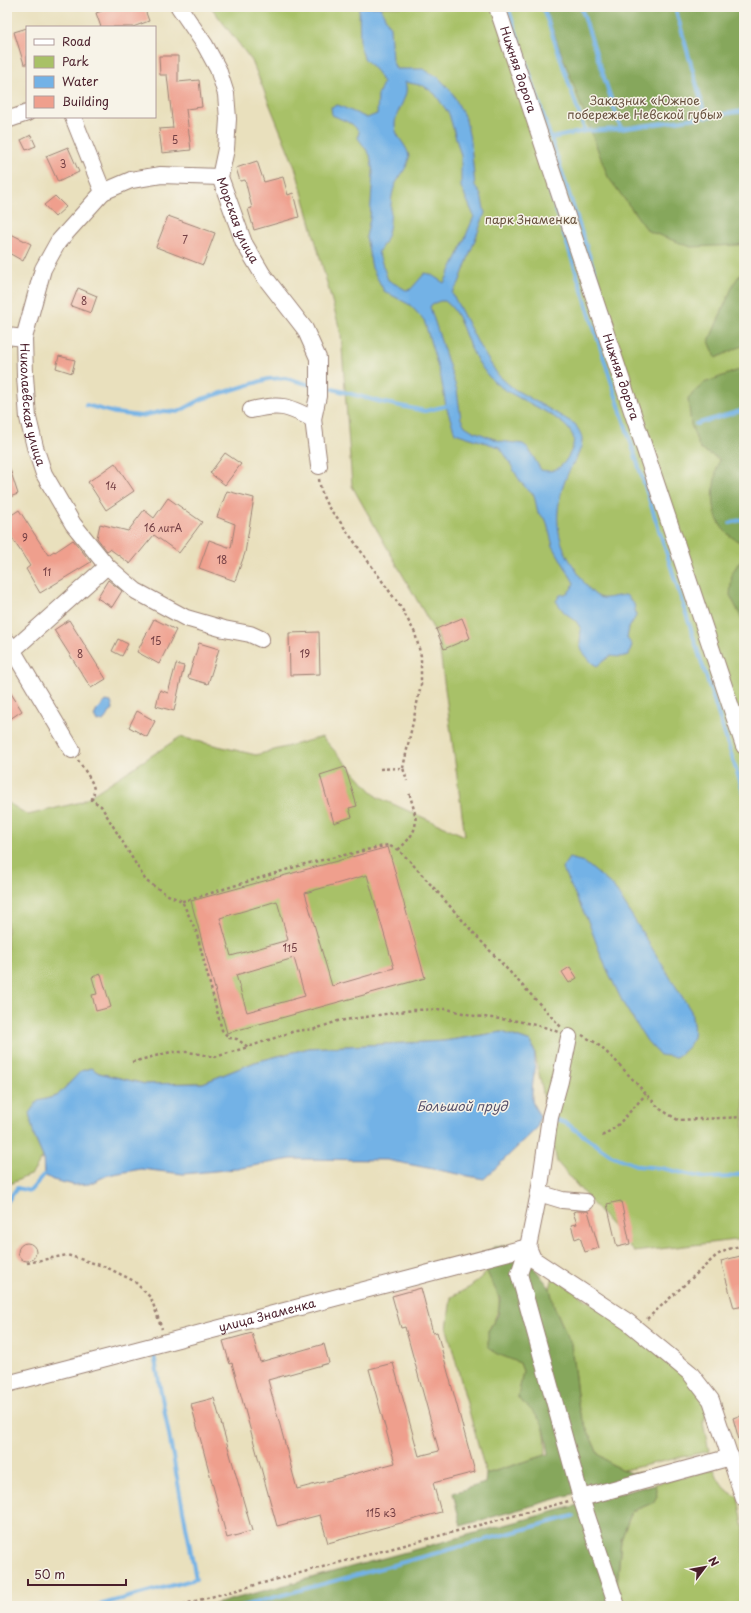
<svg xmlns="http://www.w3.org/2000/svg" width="751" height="1613" font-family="'Playpen Sans',sans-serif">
  <rect width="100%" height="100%" fill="#f7f3e8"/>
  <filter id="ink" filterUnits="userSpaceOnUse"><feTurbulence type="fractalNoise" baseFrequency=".025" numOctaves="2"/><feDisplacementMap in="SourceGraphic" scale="8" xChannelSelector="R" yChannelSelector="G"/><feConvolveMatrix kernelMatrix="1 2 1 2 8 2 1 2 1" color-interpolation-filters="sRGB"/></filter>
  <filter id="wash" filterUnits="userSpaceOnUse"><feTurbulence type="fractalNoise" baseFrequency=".012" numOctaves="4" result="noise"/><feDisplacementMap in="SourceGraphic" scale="16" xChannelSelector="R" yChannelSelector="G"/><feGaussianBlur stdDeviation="0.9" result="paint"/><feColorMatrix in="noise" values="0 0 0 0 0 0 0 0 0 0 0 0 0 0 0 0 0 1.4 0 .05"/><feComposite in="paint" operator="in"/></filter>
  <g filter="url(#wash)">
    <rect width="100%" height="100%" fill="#e9e0bd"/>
    <!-- green -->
    <g fill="#a8c167" stroke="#797049">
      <path d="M211 7H744V1239L634 1252 557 1162 534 1049 531 1042 502 1032 444 1041 309 1048 255 1062 203 1083 145 1084 99 1073 90 1068 81 1071 57 1096 38 1101 34 1136 43 1157 32 1174 7 1185V802L28 815 81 802 180 737 256 755 322 737 377 797 465 836 438 637 352 486 341 334 296 170 252 61Z"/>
      <path d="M487 1272C501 1299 505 1303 488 1331L512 1359 520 1363 523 1371 518 1398C543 1420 546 1423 546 1455L486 1474 447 1329 451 1297 470 1287Z"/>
      <path d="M553 1277 646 1340 692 1379 709 1407 703 1423 709 1451 624 1470 613 1465 598 1454 579 1411 571 1344 554 1306 550 1288Z"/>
      <path d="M714 1469C719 1482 725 1491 738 1497L744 1530 743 1606H624L617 1587 621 1540 632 1511 653 1503 655 1484Z"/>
    </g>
    <!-- forest -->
    <g fill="#86a75c" stroke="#686344">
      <path d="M544 7H744V242L739 245 691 247 648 231 608 177Z"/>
      <path d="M744 269V345L716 358 709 341 734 283Z"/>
      <path d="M744 368V544C706 528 711 492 719 459L700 449 691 425 688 398 704 383Z"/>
      <path d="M744 555V623L730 595 732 573Z"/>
      <path d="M495 1246H513L531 1264 550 1288 554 1306 571 1344 579 1411 598 1454 613 1465 630 1473 650 1472 461 1526 453 1493 485 1483 486 1474 549 1454C544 1422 543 1420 518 1398L523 1371 520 1363 495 1353 488 1346V1331L498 1315 500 1299 487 1272 486 1254Z"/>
      <path d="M655 1484 657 1496 653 1503 632 1511 621 1540 617 1587 624 1606H208Z"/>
    </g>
    <!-- water -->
    <g fill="#73b2e6" stroke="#5e6888" fill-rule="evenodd">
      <path d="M359 7H380L390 27 392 60 396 69H423L438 77 452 92 466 120 471 144 475 186 481 195 485 213 459 283 452 293 480 347 498 375 514 389 575 424C578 429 581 433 582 438 583 449 575 460 570 469 554 503 552 536 574 567 580 576 591 596 602 598 607 599 619 595 626 595L634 604 636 616 629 628 627 638 632 645 629 655 620 657 610 656 597 666 592 663 582 651 580 644 581 629 576 621 564 612 556 601 560 595C568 594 571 591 574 583L553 546 546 520 538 513 534 495C514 480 514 464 499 447L455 433 446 406 441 378 424 320 410 305 384 291 372 268 366 237 370 218 373 172 370 155 358 138 359 131 352 124 332 115 331 107 338 105 367 118 377 114 378 95 383 83 377 72 364 58 360 45ZM405 82 424 86 435 94 449 114 461 156V187L474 216 458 255 444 283 430 274 425 273 411 289 406 290 388 280 378 252C397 229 386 209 395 185 399 177 408 167 409 158 409 146 395 138 395 125 395 110 411 96 405 82ZM440 301H445C459 311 463 331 470 346 475 358 484 372 493 381 512 399 564 414 573 436 576 445 568 458 563 464 556 471 550 472 541 470L528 448 523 444 500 441 473 431 465 426 461 419 457 390 430 307 432 304Z"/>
      <path d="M106 701 111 702 113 709 103 721 97 722 94 716 97 710Z"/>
      <path d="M569 858 584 862 614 887 691 1011C695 1035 697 1042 676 1057L660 1055 647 1041 624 1005 604 963 588 921 562 868Z"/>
      <path d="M502 1032 531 1042C540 1059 531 1080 532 1099 532 1104 537 1111 540 1116L537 1128 484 1179 387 1160 291 1159 236 1169 183 1174 141 1169 108 1175 89 1184 74 1185 53 1180 44 1175 43 1157 34 1136 29 1113 38 1101 57 1096 81 1071 91 1068 99 1073 145 1084 203 1083 255 1062 309 1048 444 1041Z"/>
    </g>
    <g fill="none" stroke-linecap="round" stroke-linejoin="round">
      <!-- stream -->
      <g stroke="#73b2e6" stroke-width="4">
        <path d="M508 7 611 322"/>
        <path d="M543 7 585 131 621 129 744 111"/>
        <path d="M581 7 621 129"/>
        <path d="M675 7 706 118"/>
        <path d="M551 138 585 131"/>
        <path d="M549 188 744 794"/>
        <path d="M322 386 381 402 425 411 446 406"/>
        <path d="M86 405 115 413 141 416 164 411 178 412 202 399 268 379 285 378 315 386"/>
        <path d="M696 424 744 410"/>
        <path d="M730 523 744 519"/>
        <path d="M554 1119 566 1123 611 1155 638 1166 661 1168 705 1178 729 1177 744 1173"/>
        <path d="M7 1202 17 1188 30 1191 44 1175"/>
        <path d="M95 1606 196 1579 154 1355"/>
        <path d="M242 1606 573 1516"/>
      </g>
    </g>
    <g id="blocks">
      <!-- building -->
      <g fill="#ef9f8d" fill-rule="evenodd">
        <path d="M113 7H144L149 21 133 27H101L96 13Z"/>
        <path d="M27 28V64H24L14 32Z"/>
        <path d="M159 56H178V82L199 80 202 107 186 109 191 150 162 153 159 129 173 128 167 75H160Z"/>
        <path d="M31 135 36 146 26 150 21 140Z"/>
        <path d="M68 147 79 172 58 182 46 156Z"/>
        <path d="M257 161 264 182 283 177 288 195 293 193 299 217 254 230 248 209 252 208 245 180 240 181 236 168Z"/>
        <path d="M55 196 66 207 55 217 44 205Z"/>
        <path d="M168 216 215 233 203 265 156 247Z"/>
        <path d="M7 232 31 244 23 261 7 252Z"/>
        <path d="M78 288 97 296 91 313 71 306Z"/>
        <path d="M59 356 75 360 72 373 56 368Z"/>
        <path d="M225 453 241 464 225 485 210 473Z"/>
        <path d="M115 463 134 491 106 510 88 482Z"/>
        <path d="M9 466 18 494 7 498V467Z"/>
        <path d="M227 491 254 498 245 553 235 581 199 568 209 540 231 548 235 524 217 517Z"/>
        <path d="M168 498 202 522 179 553 154 535 130 564 110 549 107 551 97 538 100 524 128 531 144 510 154 518Z"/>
        <path d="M19 510 48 555 54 551 55 552 73 540 91 562 40 593 26 569 30 566 7 530V518Z"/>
        <path d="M108 580 122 591 112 607 97 598Z"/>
        <path d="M462 618 470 638 444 649 436 629Z"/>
        <path d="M154 619 176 630 159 664 137 652Z"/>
        <path d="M69 620 106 679 91 688 54 630Z"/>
        <path d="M319 632 320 674 290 675 289 633Z"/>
        <path d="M118 639 128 644 122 656 112 651Z"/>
        <path d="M199 643 219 649 208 684 188 678Z"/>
        <path d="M176 664 184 666 174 711 156 706 160 690 168 693Z"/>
        <path d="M7 687 22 711 7 721Z"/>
        <path d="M137 711 155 721 147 737 129 727Z"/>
        <path d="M345 767 357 806 349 808 352 817 334 823 320 775Z"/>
        <path d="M388 847 425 978 227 1033 191 901ZM367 875 394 968 332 986 305 893ZM277 901 288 940 231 956 220 918ZM294 958 305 996 247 1012 236 975Z"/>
        <path d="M570 967 577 978 569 983 562 972Z"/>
        <path d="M101 974 111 1007 96 1011 92 995 97 994 92 977Z"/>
        <path d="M621 1201 630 1244 617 1247 607 1204Z"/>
        <path d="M576 1211H588L599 1248 585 1252 580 1237 575 1239 571 1225 577 1224 573 1212Z"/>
        <circle cx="27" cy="1252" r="9"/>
        <path d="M744 1255V1306L734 1308 721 1261Z"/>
        <path d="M421 1288 433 1333 437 1332 475 1472 433 1483 441 1512 328 1543 320 1515 277 1526 232 1363 230 1364 223 1341 252 1333 260 1362 324 1344 329 1363 268 1380 297 1489 395 1463 369 1369 393 1363 419 1456 439 1451 405 1327 401 1328 392 1296Z"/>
        <path d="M214 1398 252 1531 227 1538 191 1404Z"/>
        <path d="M744 1414V1446L741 1447 733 1418Z"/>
      </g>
    </g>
  </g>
  <g filter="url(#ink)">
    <use href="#blocks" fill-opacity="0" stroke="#9a8074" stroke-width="1"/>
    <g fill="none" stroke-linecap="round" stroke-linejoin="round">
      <defs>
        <g id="minor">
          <path id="s1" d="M179 7 205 45 218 69 226 94 228 119 226 149 220 177 244 243 263 275 305 329 318 358V396L313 419 319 466"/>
          <path id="s2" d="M497 7 744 746"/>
          <path id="s3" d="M73 117 103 192 58 242 43 269 24 338 25 376 28 418 35 447 44 474 73 524 107 566 136 591 186 618 224 629 250 634 261 639"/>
          <path d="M7 120 27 113"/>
          <path d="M103 192 131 180 161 175 220 177"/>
          <path d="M7 336 24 338"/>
          <path d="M251 410C280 403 287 406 313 419"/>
          <path d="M7 641 72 750"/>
          <path d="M13 650 107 566"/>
          <path d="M569 1037 560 1081 550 1117 539 1193 528 1247 519 1274 581 1498 617 1606"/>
          <path d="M539 1193 562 1200 586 1202"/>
          <path d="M528 1247 533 1259 628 1322 690 1373 711 1400 744 1499"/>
          <path id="s4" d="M7 1384 528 1247"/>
          <path d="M581 1498 731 1457"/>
        </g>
      </defs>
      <!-- minor casing -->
      <use href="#minor" stroke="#9a8074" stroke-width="18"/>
      <!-- path -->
      <g stroke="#9a8074" stroke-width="2.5" stroke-dasharray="3 3" stroke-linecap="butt">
        <path d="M319 479C321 493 325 506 336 516L402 609 415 633 421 656V685L403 768"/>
        <path d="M78 760C83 769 94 781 94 791 94 795 92 796 92 800L101 806 146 881 168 895 182 901 196 931 222 1030 229 1038 237 1039 248 1047 295 1031 315 1029 338 1021 413 1010 447 1009 475 1016 518 1021 548 1028 558 1032"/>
        <path d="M380 769 403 768 407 781"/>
        <path d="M398 850C422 828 417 821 409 792"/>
        <path d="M182 901 188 900 305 864 388 845 398 850 408 859 480 940 561 1027"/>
        <path d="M582 1035 596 1043 614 1059 660 1109 678 1120 744 1117"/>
        <path d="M132 1062 171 1052H188L215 1057 248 1047"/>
        <path d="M602 1136 616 1127 646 1094"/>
        <path d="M27 1263 67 1255 106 1267 134 1281 151 1298 162 1329"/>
        <path d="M647 1319 717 1255 729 1249 744 1245"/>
        <path d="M177 1606 569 1501"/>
      </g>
      <!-- minor -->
      <use href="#minor" stroke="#fff" stroke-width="16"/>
    </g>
  </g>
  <g text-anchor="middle" stroke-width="3" stroke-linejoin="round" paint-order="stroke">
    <!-- number labels -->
    <g font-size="10" fill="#733f44">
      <text x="175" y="144">5</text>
      <text x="63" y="168">3</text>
      <text x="185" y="244">7</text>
      <text x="84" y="305">8</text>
      <text x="111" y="490">14</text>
      <text x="163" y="532">16 литА</text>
      <text x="25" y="542">9</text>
      <text x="222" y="564">18</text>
      <text x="47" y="576">11</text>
      <text x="156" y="645">15</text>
      <text x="80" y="658">8</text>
      <text x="305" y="658">19</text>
      <text x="290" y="952">115</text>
      <text x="381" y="1517">115 к3</text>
    </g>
    <!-- street labels -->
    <g font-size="12" fill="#4a1f2b" stroke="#f7f3e8">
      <text dy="4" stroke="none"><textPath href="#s2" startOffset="66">Нижняя дорога</textPath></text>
      <text dy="4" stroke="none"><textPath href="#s1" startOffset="230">Морская улица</textPath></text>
      <text dy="4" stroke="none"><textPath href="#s2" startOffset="390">Нижняя дорога</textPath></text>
      <text dy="4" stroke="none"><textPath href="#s3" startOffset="318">Николаевская улица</textPath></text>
      <text dy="4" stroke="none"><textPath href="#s4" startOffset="269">улица Знаменка</textPath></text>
    </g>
    <!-- park labels -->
    <g font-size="12" fill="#66503d" stroke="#f7f3e8">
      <text x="645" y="105">Заказник «Южное<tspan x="645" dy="14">побережье Невской губы»</tspan></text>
      <text x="531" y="224">парк Знаменка</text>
    </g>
    <!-- water labels -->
    <g font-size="13" font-style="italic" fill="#58526c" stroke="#f7f3e8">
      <text x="462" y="1111">Большой пруд</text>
    </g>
  </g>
  <!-- margin -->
  <rect width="751" height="1613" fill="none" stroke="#f7f3e8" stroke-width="24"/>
  <!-- legend -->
  <rect x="26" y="26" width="130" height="92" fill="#f7f3e8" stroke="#b29e9c"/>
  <rect x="34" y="39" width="20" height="6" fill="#ffffff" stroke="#b29e9c"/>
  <text x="62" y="46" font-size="12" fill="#4a1f2b">Road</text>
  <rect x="34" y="56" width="20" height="12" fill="#a8c167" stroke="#b29e9c"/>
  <text x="62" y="66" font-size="12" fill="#4a1f2b">Park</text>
  <rect x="34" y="76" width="20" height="12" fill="#73b2e6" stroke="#b29e9c"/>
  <text x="62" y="86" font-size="12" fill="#4a1f2b">Water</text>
  <rect x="34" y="96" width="20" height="12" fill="#ef9f8d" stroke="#b29e9c"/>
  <text x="62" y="106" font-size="12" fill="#4a1f2b">Building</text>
  <!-- north arrow -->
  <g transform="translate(705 1567) rotate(58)" stroke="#f7f3e8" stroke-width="3" paint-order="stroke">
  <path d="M0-3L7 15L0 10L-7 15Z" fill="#4a1f2b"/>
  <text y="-6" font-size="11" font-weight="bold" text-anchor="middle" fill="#4a1f2b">N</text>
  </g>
  <!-- scale -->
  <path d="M28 1579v6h98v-6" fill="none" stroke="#4a1f2b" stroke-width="2"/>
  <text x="34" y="1579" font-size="12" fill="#4a1f2b" stroke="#f7f3e8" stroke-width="3" paint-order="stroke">50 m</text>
</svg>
